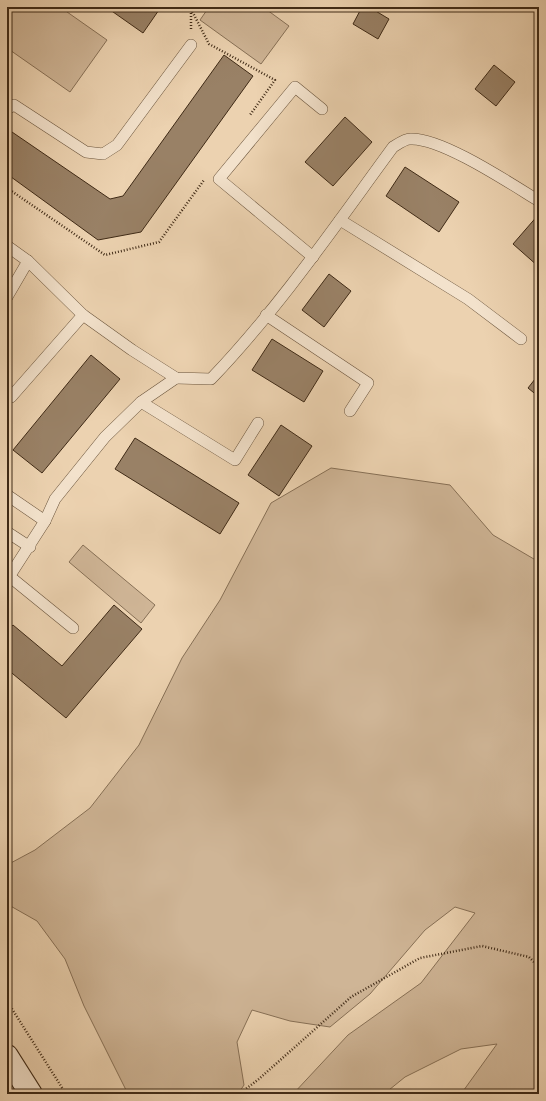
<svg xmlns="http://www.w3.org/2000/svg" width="546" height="1101" font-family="'EB Garamond',serif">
  <rect width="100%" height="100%" fill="#ecd2b0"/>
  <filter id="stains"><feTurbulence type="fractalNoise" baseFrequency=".005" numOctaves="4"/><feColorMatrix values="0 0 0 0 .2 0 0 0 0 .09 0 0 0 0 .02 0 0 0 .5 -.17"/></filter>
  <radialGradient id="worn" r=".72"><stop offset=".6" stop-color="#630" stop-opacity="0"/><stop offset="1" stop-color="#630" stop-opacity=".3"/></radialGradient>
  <!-- green -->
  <g fill="#cfb596" stroke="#877056">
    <path d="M12 7H60L107 40 70 92 7 48V14Z"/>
    <path d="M209 7H263L289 26 261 64 200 20Z"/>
    <path d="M331 468 450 485 493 535 539 562V1094H461L497 1044 461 1049 405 1077 384 1094H293L348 1035 421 983 475 913 455 907 425 930 370 994 330 1027 290 1021 252 1010 237 1042 244 1085 238 1094H128L84 1006 65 959 37 921 7 904V865L35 850 90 808 139 745 182 658 220 600 271 503Z"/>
    <path d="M83 545 155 605 141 623 69 562Z"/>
  </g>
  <!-- building -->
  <g fill="#998166" stroke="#3f2a16">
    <path d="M106 7H161L143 33Z"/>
    <path d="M362 7H369L389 19 378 39 353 24Z"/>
    <path d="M224 55 253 76 141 232 98 240 7 174V139L12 132 110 199 123 196Z"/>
    <path d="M494 65 515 82 496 106 475 89Z"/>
    <path d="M345 117 372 142 333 186 305 162Z"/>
    <path d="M405 167 459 202 439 232 386 196Z"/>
    <path d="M539 214V267L513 244Z"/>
    <path d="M329 274 351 291 324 327 302 310Z"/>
    <path d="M272 339 323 371 304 402 252 370Z"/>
    <path d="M91 355 120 379 42 473 13 450Z"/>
    <path d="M539 374V397L528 388Z"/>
    <path d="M281 425 312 446 279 496 248 475Z"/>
    <path d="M135 438 239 503 220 534 115 469Z"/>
    <path d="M114 605 142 629 66 718 7 669V631L13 625 62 666Z"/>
  </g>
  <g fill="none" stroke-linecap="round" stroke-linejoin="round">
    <defs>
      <g id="service">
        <path d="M7 109 14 105 86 152 103 154 117 145 191 45"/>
        <path d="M340 220 468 299 521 339"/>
        <path d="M7 246 28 261 83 315 132 350 176 378 211 379C279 308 335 226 393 147 398 144 405 139 410 139 441 137 511 184 539 201"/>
        <path d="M313 257 219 179 295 87 322 109"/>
        <path d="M7 297 28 261"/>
        <path d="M266 315 368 383 350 411"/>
        <path d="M11 397 83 315"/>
        <path d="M141 402 235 460 258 423"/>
        <path d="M7 495 45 521"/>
        <path d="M7 532 30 547"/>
        <path d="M9 576 73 628"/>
        <path d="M7 580 45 521 55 499 105 437 141 402 176 378"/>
      </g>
      <path id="secondary" d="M7 1056 31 1094"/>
    </defs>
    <!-- service casing -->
    <use href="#service" stroke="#6a543c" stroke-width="12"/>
    <!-- secondary casing -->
    <use href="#secondary" stroke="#3f2a16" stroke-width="24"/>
    <!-- path -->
    <g stroke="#3f2a16" stroke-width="2.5" stroke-dasharray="1 2" stroke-linecap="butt">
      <path d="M191 7V30"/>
      <path d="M191 9 209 44 275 80 250 115"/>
      <path d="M7 188 105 255 159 242 204 180"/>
      <path d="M7 1001 66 1094"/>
      <path d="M239 1094 259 1079 351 997 420 958 482 946 529 957 539 967"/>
    </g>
    <!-- service -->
    <use href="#service" stroke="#f3e2cc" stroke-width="11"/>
    <!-- secondary -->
    <use href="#secondary" stroke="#f3e2cc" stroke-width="22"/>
  </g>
  <!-- margin -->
  <rect width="546" height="1101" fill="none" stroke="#ecd2b0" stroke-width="24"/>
  <rect x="8" y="8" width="530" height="1085" fill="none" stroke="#3f2a16" stroke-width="2"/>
  <rect x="12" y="12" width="522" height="1077" fill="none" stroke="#3f2a16"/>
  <rect width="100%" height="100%" filter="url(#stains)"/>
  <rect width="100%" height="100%" fill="url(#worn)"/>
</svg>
